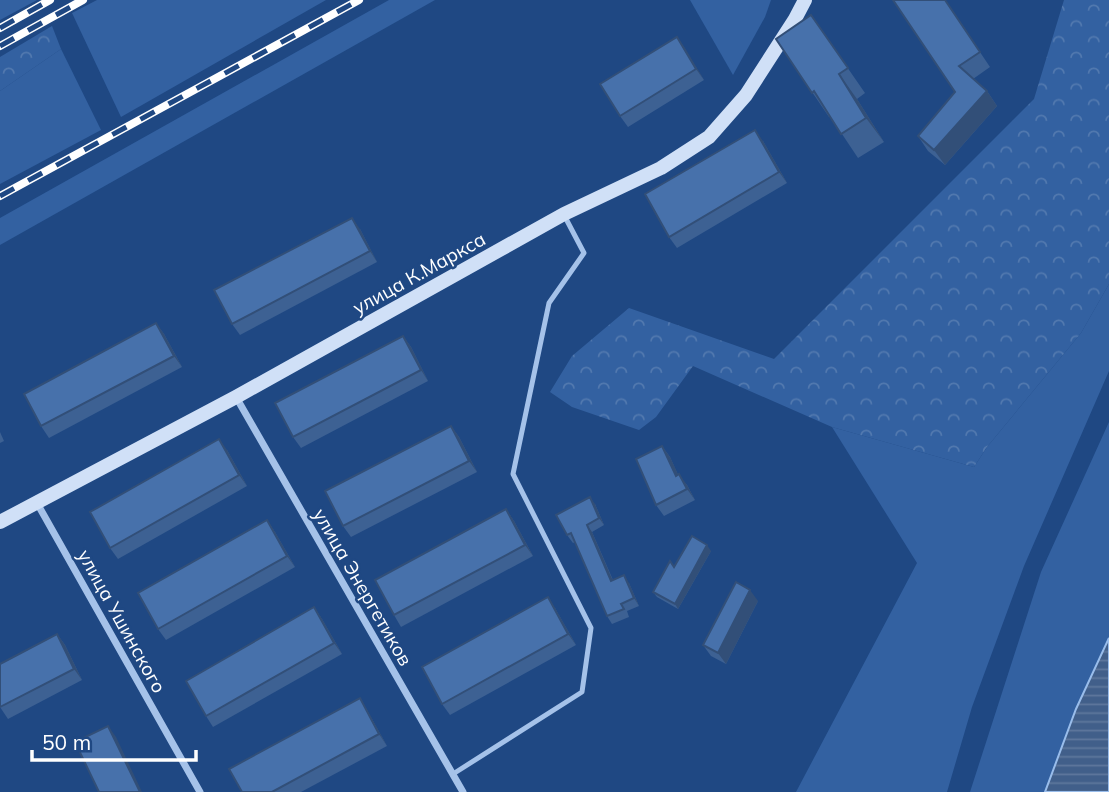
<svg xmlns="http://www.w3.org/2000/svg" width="1109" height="792" font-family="Mulish,sans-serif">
  <defs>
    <pattern id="forest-crowns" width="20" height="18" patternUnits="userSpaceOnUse" patternTransform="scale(1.75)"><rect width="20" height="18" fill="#3361a1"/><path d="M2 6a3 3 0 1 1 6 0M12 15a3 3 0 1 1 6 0" fill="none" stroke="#5279af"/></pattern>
    <pattern id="water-rules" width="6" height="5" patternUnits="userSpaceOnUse" patternTransform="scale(1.75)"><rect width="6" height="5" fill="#415f8a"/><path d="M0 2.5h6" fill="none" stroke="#5e779c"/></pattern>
  </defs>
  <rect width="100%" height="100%" fill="#1f4883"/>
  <!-- grass -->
  <g fill="#3361a1">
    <path d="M0 0H37L0 20Z"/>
    <path d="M97 0H326L121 117 72 13Z"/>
    <path d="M389 0H435L0 245V218Z"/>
    <path d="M690 0H771L765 17 733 75Z"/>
    <path d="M61 49 101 130 0 184V91Z"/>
    <path d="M1109 284V371L1024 566 972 707 947 792H796L917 563 832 427 974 467 987 447 1081 333Z"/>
    <path d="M1109 422V638L1076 709 1045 792H970L1041 572Z"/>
  </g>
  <!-- forest -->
  <g fill="url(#forest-crowns)">
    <path d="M1064 0H1109V284L1081 333 987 447 974 467 832 427 693 366 656 417 639 430 572 407 550 392 572 356 629 308 774 359 1034 99Z"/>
    <path d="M52 26 61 49 0 91V57Z"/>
  </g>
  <!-- water -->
  <path fill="url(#water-rules)" stroke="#99bdeb" stroke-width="2" d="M1109 638V792H1045L1076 709Z"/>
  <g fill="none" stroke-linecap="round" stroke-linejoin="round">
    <!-- service -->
    <path stroke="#a5c2e9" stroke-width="5" d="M453 774 582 692 591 628 513 474 549 303 584 253 564 215"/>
    <!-- minor -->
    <g stroke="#a5c2e9" stroke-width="7">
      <path d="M236 397 463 792"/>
      <path d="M37 503 200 792"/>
    </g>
    <!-- secondary -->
    <path stroke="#d0e0f7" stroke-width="14" d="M0 522 236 397 564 214 661 168 709 137 746 95 795 19 805 0"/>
    <defs>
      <g id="rail">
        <path d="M0 28 50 0"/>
        <path d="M0 46 83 0"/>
        <path d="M0 196 359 0"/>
      </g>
    </defs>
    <!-- rail casing -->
    <use href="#rail" stroke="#fff" stroke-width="8"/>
    <!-- rail -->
    <use href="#rail" stroke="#1f4883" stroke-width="5" stroke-dasharray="16" stroke-linecap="butt"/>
  </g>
  <!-- wall -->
  <g fill="#3d6193">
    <path d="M945 0 990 67 973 79 987 91 997 106 945 165 928 151 918 136 955 92Z"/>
    <path d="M811 15 865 93 857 99 884 142 858 158 830 116 829 117 776 39Z"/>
    <path d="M677 37 704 80 628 127 620 116Z"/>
    <path d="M763 141 787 183 677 248 669 237Z"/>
    <path d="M360 229 377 262 240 335 232 324Z"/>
    <path d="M156 323 164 334 182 367 49 438 41 426Z"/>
    <path d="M403 336 411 347 428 381 301 448 293 437Z"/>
    <path d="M451 426 459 437 477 472 351 537 343 526Z"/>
    <path d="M0 432 4 441 0 443Z"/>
    <path d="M662 446 670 457 678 475 687 485 695 500 664 516 656 505Z"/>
    <path d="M227 450 247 486 118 559 110 548Z"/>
    <path d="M595 504 604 525 592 532 613 580 629 583 639 606 627 611 629 617 612 624 607 616 575 542 573 543 567 535Z"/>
    <path d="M506 509 514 521 533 556 401 627 394 615Z"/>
    <path d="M267 520 275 532 295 567 166 640 158 629Z"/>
    <path d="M711 551 678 609 657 597 653 592 674 566Z"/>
    <path d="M758 601 726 664 711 656 703 645Z"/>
    <path d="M314 607 322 619 342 654 213 727 206 716Z"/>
    <path d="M555 608 576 645 450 715 442 704Z"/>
    <path d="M57 634 65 645 82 680 8 719 0 707Z"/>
    <path d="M367 710 387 746 301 792H242Z"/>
  </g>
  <!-- shaded-wall -->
  <g fill="#324f78">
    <path d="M677 37 685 48 704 80 696 69Z"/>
    <path d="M839 74 857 99 884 142 866 118Z"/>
    <path d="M987 91 997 106 945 165 934 150Z"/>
    <path d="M755 130 763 141 787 183 779 172Z"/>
    <path d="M352 218 360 229 377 262 370 251Z"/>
    <path d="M156 323 164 334 182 367 174 356Z"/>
    <path d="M403 336 411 347 428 381 421 370Z"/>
    <path d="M451 426 459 437 477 472 469 461Z"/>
    <path d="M219 439 227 450 247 486 239 475Z"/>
    <path d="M662 446 670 457 684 487 676 476Z"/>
    <path d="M679 474 687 485 695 500 687 489Z"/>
    <path d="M590 497 595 504 604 525 599 518Z"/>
    <path d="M506 509 514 521 533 556 525 545Z"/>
    <path d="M267 520 275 532 295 567 287 556Z"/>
    <path d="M587 525 592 532 616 588 611 581Z"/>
    <path d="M707 545 711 551 678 609 675 604Z"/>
    <path d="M624 575 629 583 639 606 634 598Z"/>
    <path d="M750 590 758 601 726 664 718 653Z"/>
    <path d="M548 597 555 608 576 645 568 634Z"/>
    <path d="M314 607 322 619 342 654 334 643Z"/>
    <path d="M57 634 65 645 82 680 74 669Z"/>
    <path d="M360 698 367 710 387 746 379 734Z"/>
    <path d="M108 726 116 737 142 792H140Z"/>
  </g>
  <!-- building -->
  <g fill="#4771ab" stroke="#324f78" stroke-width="2">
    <path d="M893 0H945L980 52 959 66 987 91 934 150 918 136 955 92Z"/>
    <path d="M811 15 848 68 839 74 866 118 841 134 814 91 812 93 776 39Z"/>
    <path d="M677 37 696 69 620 116 600 84Z"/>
    <path d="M755 130 779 172 669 237 645 194Z"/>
    <path d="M352 218 370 251 232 324 214 290Z"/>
    <path d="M156 323 174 356 41 426 24 394Z"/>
    <path d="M403 336 421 370 293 437 275 403Z"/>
    <path d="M451 426 469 461 343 526 325 491Z"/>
    <path d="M219 439 239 475 110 548 90 512Z"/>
    <path d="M662 446 676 476 679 474 687 489 656 505 636 459Z"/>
    <path d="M590 497 599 518 587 525 611 581 624 575 634 598 621 604 624 609 607 616 571 533 567 535 556 515Z"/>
    <path d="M506 509 525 545 394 615 375 580Z"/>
    <path d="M267 520 287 556 158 629 138 593Z"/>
    <path d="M692 536 707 545 675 604 653 592 670 561 674 567Z"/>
    <path d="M736 582 750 590 718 653 703 645Z"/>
    <path d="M548 597 568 634 442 704 422 667Z"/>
    <path d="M314 607 334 643 206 716 186 681Z"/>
    <path d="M57 634 74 669 0 707V664Z"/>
    <path d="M360 698 379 734 272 792H242L229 769Z"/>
    <path d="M108 726 140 792H99L75 742Z"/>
  </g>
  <g text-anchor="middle" stroke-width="5" stroke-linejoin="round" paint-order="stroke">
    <!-- street labels -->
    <g font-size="19" fill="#fff" stroke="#1f4883">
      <text transform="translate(419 273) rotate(-29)" y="7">улица К.Маркса</text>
      <text transform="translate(363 587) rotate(60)" y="7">улица Энергетиков</text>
      <text transform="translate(122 621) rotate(61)" y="7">улица Ушинского</text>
    </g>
  </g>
  <!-- scale -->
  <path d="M32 750v10h164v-10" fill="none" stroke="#ffffff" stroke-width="3.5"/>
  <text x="42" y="750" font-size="21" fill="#ffffff" stroke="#1f4883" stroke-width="5" paint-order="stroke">50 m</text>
</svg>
